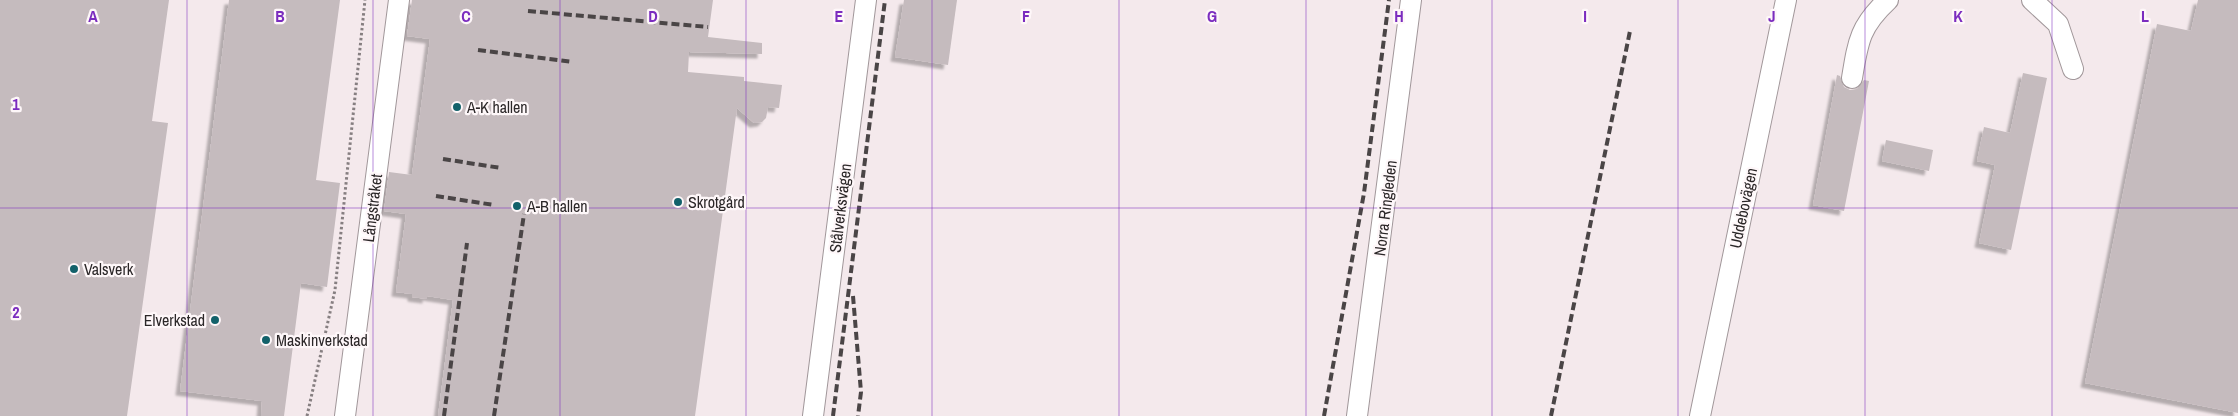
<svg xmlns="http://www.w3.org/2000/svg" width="2238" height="416" font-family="'Archivo Narrow',sans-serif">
  <defs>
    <filter id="shadow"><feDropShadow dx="-4.5" dy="4.5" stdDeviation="1" flood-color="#0004"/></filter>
  </defs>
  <rect width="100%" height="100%" fill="#f4e9ec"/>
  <!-- building -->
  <g fill="#c5bbbe" filter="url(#shadow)">
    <path d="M0 0H169L152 121 168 123 127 416H0Z"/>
    <path d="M229 0H340L316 180 340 183 327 287 301 283 284 416H261L262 401 180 391Z"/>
    <path d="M412 0H713L708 37 762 43V54L689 52 688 72 744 77V81L782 85 779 108 768 107 766 118 762 122 754 123 737 108 695 416H438L453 300 427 296V299L412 297V294L396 292 406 214 384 211 389 172 412 175 430 39 407 36Z"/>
    <path d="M904 0H957L948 65 895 57Z"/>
    <path d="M2198 0H2238V413L2085 383 2157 24 2191 31Z"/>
    <path d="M2023 73 2047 78 2011 250 1979 243 1995 165 1977 161 1984 127 2010 133Z"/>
    <path d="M1837 75 1840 76 1844 87 1850 90 1857 89 1864 80 1869 81 1844 211 1813 205Z"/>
    <path d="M1886 140 1933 150 1929 171 1882 161Z"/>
  </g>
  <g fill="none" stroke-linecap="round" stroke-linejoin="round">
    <defs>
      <g id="minor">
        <path d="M2032 0 2058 24 2073 69"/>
        <path d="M1852 78C1858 41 1860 26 1888 0"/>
        <path d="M345 416 399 0"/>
        <path d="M813 416 866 0"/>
        <path d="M1357 416 1411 0"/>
        <path d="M1700 416 1786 0"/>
      </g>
    </defs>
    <!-- minor casing -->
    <use href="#minor" stroke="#a1979a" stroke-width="22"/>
    <!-- path -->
    <path stroke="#867f81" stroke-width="3" stroke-dasharray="2.5 2.5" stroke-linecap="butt" d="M307 416 335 290 365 0"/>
    <!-- minor -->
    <use href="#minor" stroke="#fff" stroke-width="20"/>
    <!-- rail -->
    <g stroke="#4a4546" stroke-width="4" stroke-dasharray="8 4" stroke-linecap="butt">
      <path d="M528 11 708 27"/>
      <path d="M478 50 573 62"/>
      <path d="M443 159 501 168"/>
      <path d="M436 196 494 205"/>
      <path d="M853 296 861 392 858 416"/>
      <path d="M444 416 467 243"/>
      <path d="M494 416 524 214"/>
      <path d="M833 416 885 0"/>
      <path d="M1324 416 1364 193 1389 0"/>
      <path d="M1551 416 1630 31"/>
    </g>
  </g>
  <!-- grid -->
  <path fill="none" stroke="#7b2cbf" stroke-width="1" stroke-opacity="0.55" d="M187 0V416M373 0V416M560 0V416M746 0V416M932 0V416M1119 0V416M1306 0V416M1492 0V416M1678 0V416M1865 0V416M2052 0V416M0 208H2238"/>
  <!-- markers -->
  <g fill="#13616a" stroke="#fef7f9" stroke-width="2">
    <circle cx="457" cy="107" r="5"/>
    <circle cx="678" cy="202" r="5"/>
    <circle cx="517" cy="206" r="5"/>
    <circle cx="74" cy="269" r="5"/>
    <circle cx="215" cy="320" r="5"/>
    <circle cx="266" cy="340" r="5"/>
  </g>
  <g text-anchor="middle" stroke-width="4.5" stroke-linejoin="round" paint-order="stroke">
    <!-- poi labels -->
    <g font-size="16" fill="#2b2728" stroke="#fef7f9" text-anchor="start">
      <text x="467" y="113">A-K hallen</text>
      <text x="688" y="208">Skrotgård</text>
      <text x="527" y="212">A-B hallen</text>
      <text x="84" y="275">Valsverk</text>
      <text x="205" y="326" text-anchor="end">Elverkstad</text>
      <text x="276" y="346">Maskinverkstad</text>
    </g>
    <!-- street labels -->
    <g font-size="16" fill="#2b2728" stroke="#fef7f9">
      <text transform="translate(372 208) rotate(-83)" y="6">Långstråket</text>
      <text transform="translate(840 208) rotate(-83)" y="6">Stålverksvägen</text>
      <text transform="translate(1385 208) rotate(-83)" y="6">Norra Ringleden</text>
      <text transform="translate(1743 208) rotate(-78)" y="6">Uddebovägen</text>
    </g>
  </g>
  <g font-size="16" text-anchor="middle" font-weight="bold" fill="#7b2cbf" stroke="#fef7f9" stroke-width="4.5" stroke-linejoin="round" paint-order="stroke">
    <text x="93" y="22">A</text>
    <text x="280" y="22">B</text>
    <text x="466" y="22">C</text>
    <text x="653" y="22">D</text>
    <text x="839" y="22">E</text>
    <text x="1026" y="22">F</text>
    <text x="1212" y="22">G</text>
    <text x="1399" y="22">H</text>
    <text x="1585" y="22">I</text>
    <text x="1772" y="22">J</text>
    <text x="1958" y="22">K</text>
    <text x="2145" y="22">L</text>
    <text x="16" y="110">1</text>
    <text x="16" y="318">2</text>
  </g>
</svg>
